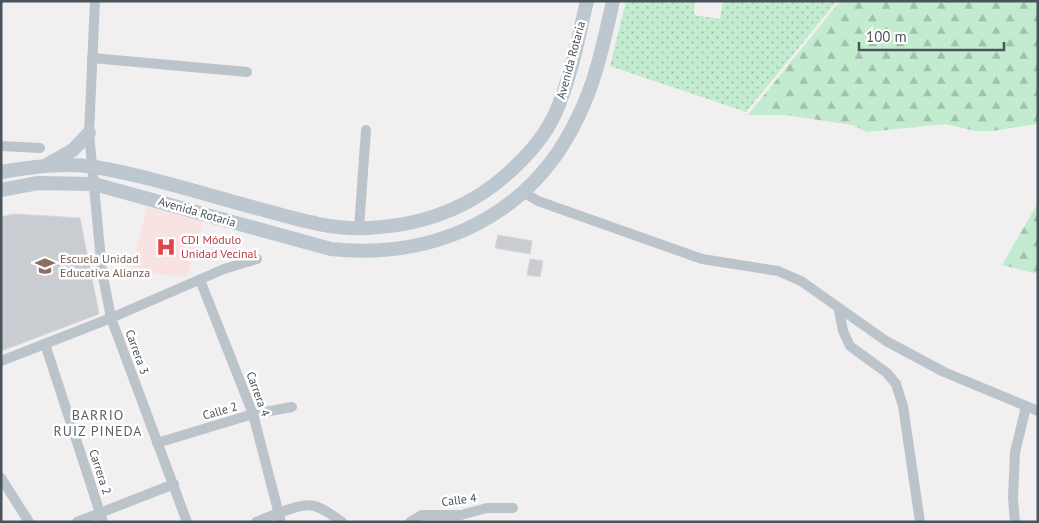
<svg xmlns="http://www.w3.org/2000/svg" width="1039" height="523" font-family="'PT Sans',sans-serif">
  <defs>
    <pattern id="grass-dots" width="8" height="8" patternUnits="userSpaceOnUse" patternTransform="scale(1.25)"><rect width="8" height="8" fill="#c2ebcf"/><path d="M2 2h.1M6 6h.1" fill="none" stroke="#a0c1ab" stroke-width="1.8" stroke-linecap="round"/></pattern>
    <pattern id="forest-firs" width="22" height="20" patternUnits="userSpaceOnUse" patternTransform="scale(1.25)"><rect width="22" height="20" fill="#c2ebcf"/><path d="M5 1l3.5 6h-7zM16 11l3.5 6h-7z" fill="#a0c1ab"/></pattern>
  </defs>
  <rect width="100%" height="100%" fill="#f1efef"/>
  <!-- medical -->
  <path fill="#f9e3e2" d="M147 206 203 221 187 277 131 272Z"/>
  <!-- grass -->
  <path fill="url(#grass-dots)" d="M626 1H695L694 15 720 19 723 1H837L746 112 610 66Z"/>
  <!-- forest -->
  <g fill="url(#forest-firs)">
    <path d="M840 1H1038V124L992 131H976L945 124 867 132 852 125 786 115H748Z"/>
    <path d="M1038 203V274L1002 265Z"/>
  </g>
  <!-- building -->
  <g fill="#c9ccd1" stroke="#d4d6da">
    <path d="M15 214 80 218 99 314 1 351V217Z"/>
    <path d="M498 235 532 241 530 254 495 248Z"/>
    <path d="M530 259 543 261 540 277 527 275Z"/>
  </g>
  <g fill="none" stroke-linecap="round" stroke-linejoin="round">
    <!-- street -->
    <g stroke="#bcc4cb" stroke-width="10">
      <path d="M95 1 89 133 102 271 111 318 187 522"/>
      <path d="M92 58 247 72"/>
      <path d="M1 146 40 148"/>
      <path d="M523 192 538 201 702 259 778 271 801 281 886 341 944 372 1038 411"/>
      <path d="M359 228 366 130"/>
      <path d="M200 280 253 414 281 522"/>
      <path d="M839 310 843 331 850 346 887 373 896 384 903 406 920 522"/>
      <path d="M45 344 103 522"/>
      <path d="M1 361 111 318 224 269 257 259"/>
      <path d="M157 443 253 414 292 407"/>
      <path d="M1 478 29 522"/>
      <path d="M77 522 174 484"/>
      <path d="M256 522C269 517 301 502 314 506 324 508 333 516 342 522"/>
      <path d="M410 522 422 515H461L487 508H513"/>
      <path d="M1015 522 1013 498 1015 452 1026 407"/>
    </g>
    <!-- secondary -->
    <g stroke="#bdc7cf" stroke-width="14">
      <path d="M48 164 73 150 89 133"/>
      <path d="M1 172C32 167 64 162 95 167 153 177 210 196 267 211 299 220 334 230 368 228 413 226 457 213 494 185 518 166 542 142 555 114 571 78 578 39 587 1"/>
      <path d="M1 190 38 183 94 184 331 249C437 260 532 215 578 117 596 81 604 41 613 1"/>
    </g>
  </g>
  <!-- icons -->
  <defs>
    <symbol id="hospital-bare" viewBox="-9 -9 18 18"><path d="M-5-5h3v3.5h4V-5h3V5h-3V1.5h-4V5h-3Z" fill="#e0444e" stroke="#fff" stroke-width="2.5" paint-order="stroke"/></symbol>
    <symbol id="school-bare" viewBox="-9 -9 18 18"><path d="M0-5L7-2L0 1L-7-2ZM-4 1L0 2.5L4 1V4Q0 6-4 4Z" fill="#8d6e63" stroke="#fff" stroke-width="2.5" paint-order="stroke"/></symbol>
  </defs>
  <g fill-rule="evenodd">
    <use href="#hospital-bare" x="152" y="233" width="28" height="28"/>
    <use href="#school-bare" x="31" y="252" width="28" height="28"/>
  </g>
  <g text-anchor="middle" stroke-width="5" stroke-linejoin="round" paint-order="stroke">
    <!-- street labels -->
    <g font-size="12" fill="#49535b" stroke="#fff">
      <text transform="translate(571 60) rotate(-75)" y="4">Avenida Rotaria</text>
      <text transform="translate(197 212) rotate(16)" y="4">Avenida Rotaria</text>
      <text transform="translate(137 352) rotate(70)" y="4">Carrera 3</text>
      <text transform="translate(258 394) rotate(70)" y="4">Carrera 4</text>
      <text transform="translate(220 411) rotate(-16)" y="4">Calle 2</text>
      <text transform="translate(100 472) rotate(72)" y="4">Carrera 2</text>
      <text transform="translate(459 500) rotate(-7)" y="4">Calle 4</text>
    </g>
    <!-- health labels -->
    <g font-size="12" fill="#be3a42" stroke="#fff" text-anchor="start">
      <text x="181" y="244">CDI Módulo<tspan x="181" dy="14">Unidad Vecinal</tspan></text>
    </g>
    <!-- education labels -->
    <g font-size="12" fill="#785e54" stroke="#fff" text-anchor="start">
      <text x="60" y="263">Escuela Unidad<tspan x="60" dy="14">Educativa Alianza</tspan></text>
    </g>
    <!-- neighbourhood labels -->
    <g font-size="14" letter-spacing="1" fill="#5c6063" stroke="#fff">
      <text x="98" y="420">BARRIO<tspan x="98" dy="16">RUIZ PINEDA</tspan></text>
    </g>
  </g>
  <!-- border -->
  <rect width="1039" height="523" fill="none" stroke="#49535b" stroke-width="5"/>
  <!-- scale -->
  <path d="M859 42v8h145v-8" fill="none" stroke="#49535b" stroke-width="2.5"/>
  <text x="866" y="42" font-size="15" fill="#49535b" stroke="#ffffff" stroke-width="4" paint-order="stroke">100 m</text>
</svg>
